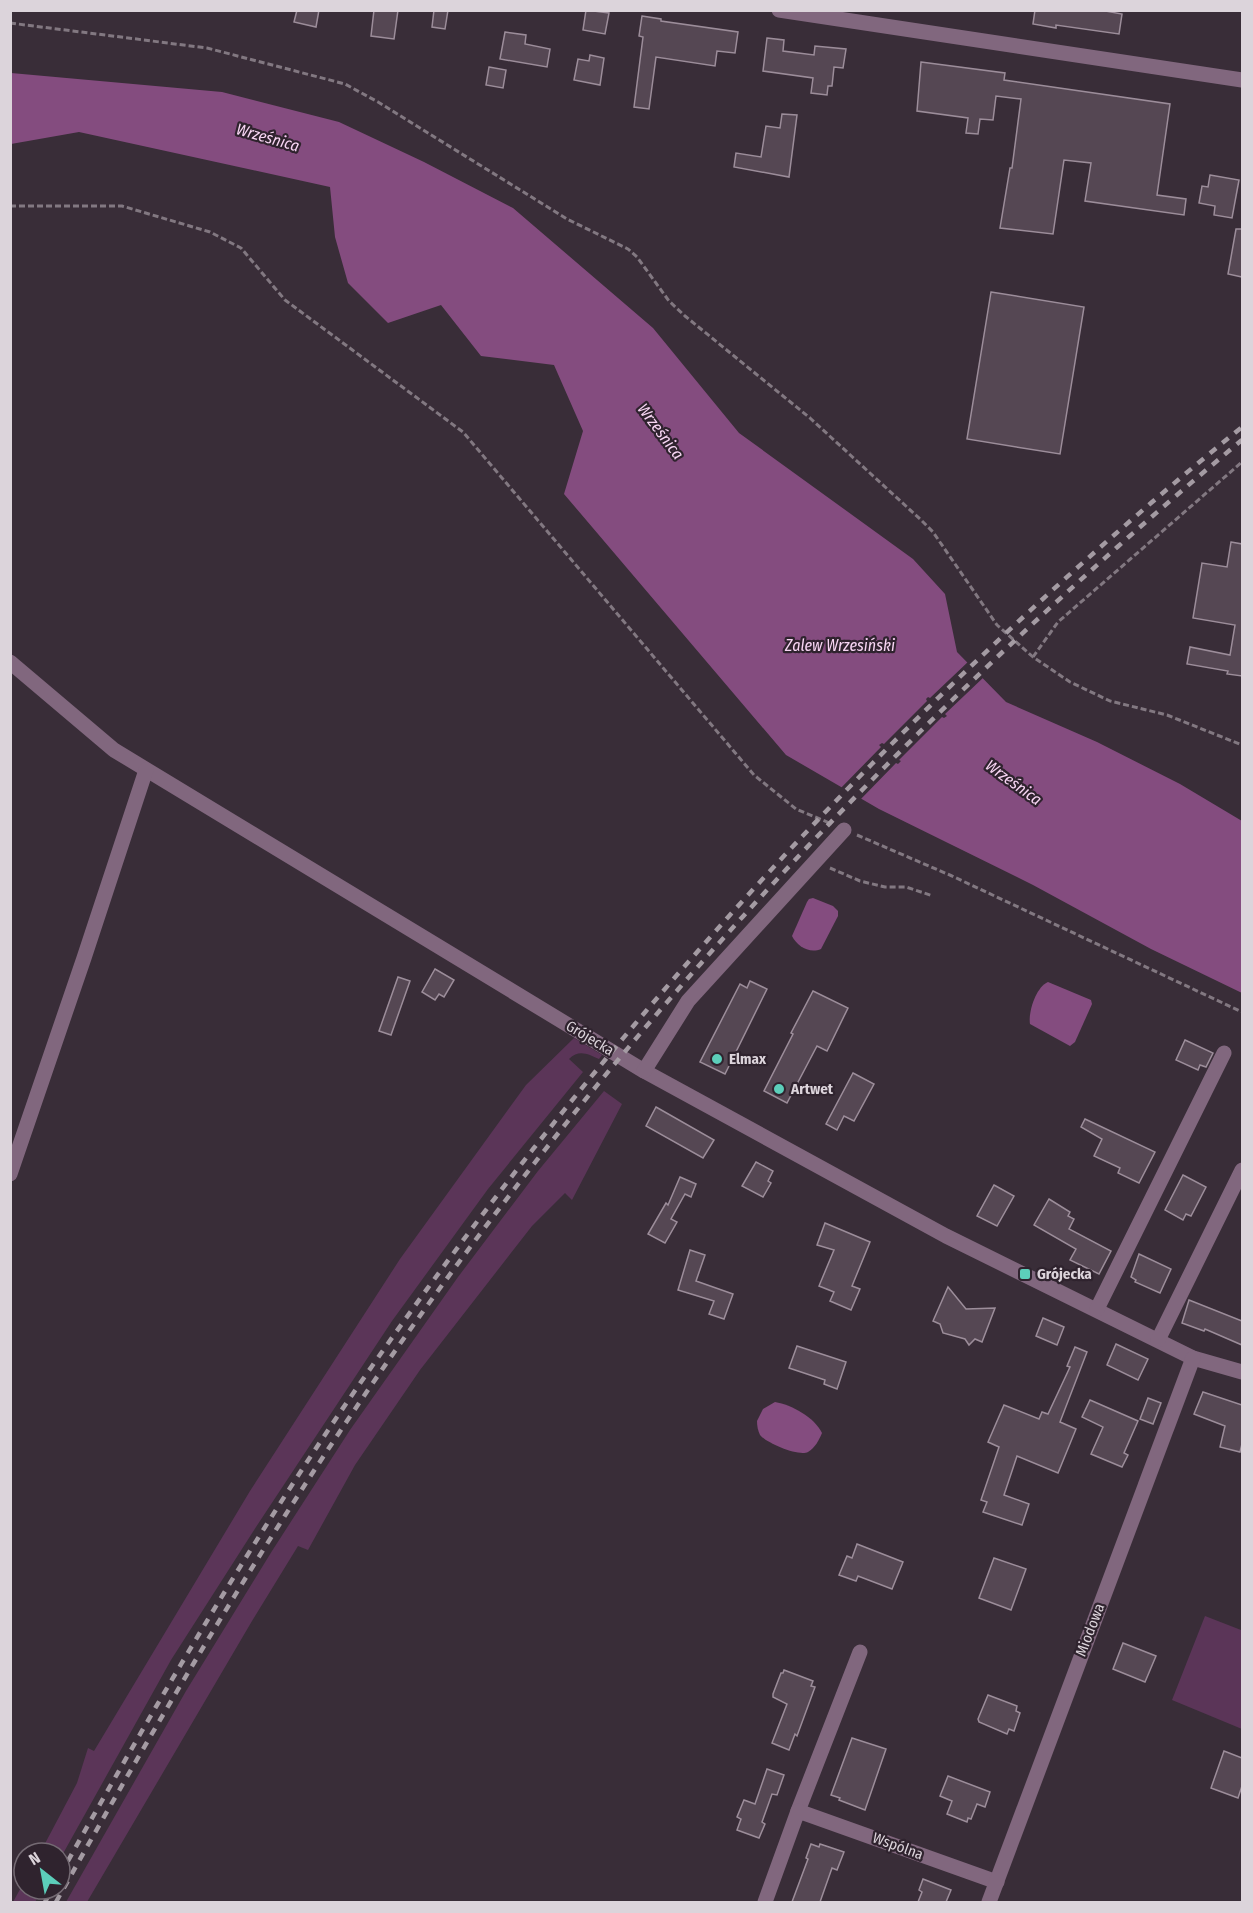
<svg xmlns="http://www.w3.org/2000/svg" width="1253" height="1913" font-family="'Fira Sans Condensed',sans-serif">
  <rect width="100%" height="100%" fill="#392d38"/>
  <!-- green -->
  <g fill="#5b3558">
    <path d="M574 1038 602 1055 599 1059C588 1054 579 1049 569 1059L583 1072 488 1189 392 1321 256 1527 171 1660 60 1859V1853H40L77 1783 88 1748 94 1751 250 1491 400 1259 526 1085Z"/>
    <path d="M604 1091 622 1104 572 1200 565 1193 532 1226 420 1370 355 1465 308 1550 298 1546 252 1621 87 1902H66L186 1691 272 1551 350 1430 458 1277 538 1171Z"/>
    <path d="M1205 1616 1241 1630 1242 1627V1729L1172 1700Z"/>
    <path d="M24 1882V1889H43L35 1902H13Z"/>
  </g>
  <!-- water -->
  <g fill="#844c7f">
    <path d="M11 73 222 92 339 122 424 162 513 208 653 328 739 433 913 559 945 594 957 652 1006 702 1097 742 1180 784 1242 821V993L1151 949 1033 885 879 809 786 755 564 494 583 431 554 365 481 356 441 305 388 323 348 283 335 237 330 187 79 132 11 144Z"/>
    <path d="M813 898 833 906 838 911V916L821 949C809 954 797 946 792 936L807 902 809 899Z"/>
    <path d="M1048 982 1091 1000 1092 1004 1075 1042 1070 1046 1030 1024C1028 1012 1036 987 1048 982Z"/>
    <path d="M775 1402C792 1405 814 1417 822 1433 819 1440 815 1448 808 1452 799 1457 766 1443 760 1435 758 1431 757 1426 757 1421L763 1409Z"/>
  </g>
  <!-- pier -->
  <path fill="#392d38" d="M970 660 985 676 945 714 947 716 944 718 942 717 899 760 901 761 898 764 896 763 859 801 839 790 881 747 879 745 882 743 884 744 927 701 926 699 928 697 930 698Z"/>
  <!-- building -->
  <g fill="#554753" stroke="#9c8d9a" stroke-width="1.5">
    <path d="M297 10H319L316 27 294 22Z"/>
    <path d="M374 10H398L394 39 371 36Z"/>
    <path d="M434 10H448L445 29 432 27Z"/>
    <path d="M586 10 609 13 605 34 583 30Z"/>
    <path d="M1035 10H1100L1122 14 1119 34 1056 25V28L1033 24Z"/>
    <path d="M642 16 661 19V21L738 32 735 53 717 51 715 66 656 57 649 109 634 107 643 37 639 36Z"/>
    <path d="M505 32 526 35 525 44 550 49 547 67 500 59Z"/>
    <path d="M767 38 784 40 783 51 814 55 815 46 846 49 843 68 834 67 832 86H828L827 95 811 93 813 78 763 71Z"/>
    <path d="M590 55 604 58 600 85 574 80 578 59 589 61Z"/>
    <path d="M921 62 1005 73 1004 80 1170 104 1157 195 1186 199 1184 215 1085 201 1091 163 1064 160 1053 234 1000 228 1010 168H1012L1021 99 996 96 993 120 980 119 978 134 966 133 968 118 917 111Z"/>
    <path d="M489 67 506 70 503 88 486 85Z"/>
    <path d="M782 114 797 115 789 177 734 167 736 153 761 157 766 126 780 128Z"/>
    <path d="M1210 175 1239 180 1232 218 1214 215 1215 206 1199 203 1202 186 1208 187Z"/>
    <path d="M1236 229H1242V277L1228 274Z"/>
    <path d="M991 292 1084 307 1060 454 967 439Z"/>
    <path d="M1231 542 1242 544V676L1227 674 1228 671 1187 664 1190 647 1230 655 1235 625 1193 618 1202 563 1227 567Z"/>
    <path d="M435 969 454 980 444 997 439 994 435 1000 422 992Z"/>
    <path d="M398 977 410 981 391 1035 379 1031Z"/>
    <path d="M750 981 767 989 725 1074 700 1062 740 984 747 988Z"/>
    <path d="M813 991 848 1008 827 1051 817 1046 787 1103 764 1091 793 1034 791 1033Z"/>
    <path d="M1185 1040 1213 1053 1206 1067 1200 1065 1198 1070 1176 1060Z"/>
    <path d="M853 1073 874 1084 854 1121 844 1116 837 1130 826 1124Z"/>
    <path d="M656 1107 714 1140 703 1158 646 1126Z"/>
    <path d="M1085 1119 1155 1152 1139 1183 1118 1173 1120 1168 1094 1156 1102 1139 1081 1127Z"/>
    <path d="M756 1162 773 1171 768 1181 771 1183 763 1197 742 1186Z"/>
    <path d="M1183 1175 1206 1187 1191 1216 1186 1214 1183 1220 1165 1210Z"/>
    <path d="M680 1177 696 1184 691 1197 685 1194 671 1219 677 1222 665 1243 648 1234 666 1203 668 1205Z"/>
    <path d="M994 1185 1014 1196 997 1226 977 1216Z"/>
    <path d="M1049 1199 1070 1212 1068 1216 1074 1219 1069 1229 1111 1251 1099 1274 1070 1260 1076 1249 1034 1225Z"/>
    <path d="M825 1223 870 1242 852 1286 860 1289 851 1310 830 1301 834 1292 819 1286 834 1250 817 1245Z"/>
    <path d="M690 1250 705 1255 696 1281 733 1294 724 1319 709 1314 714 1301 678 1290Z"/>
    <path d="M1139 1254 1171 1269 1160 1293 1135 1282 1136 1280 1131 1277Z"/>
    <path d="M948 1287 966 1309 995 1308 982 1342 975 1339 969 1345 965 1339 943 1333 940 1324 933 1321Z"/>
    <path d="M1189 1300 1242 1321V1345L1205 1329 1204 1331 1182 1323Z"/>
    <path d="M1043 1318 1064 1327 1057 1345 1036 1336Z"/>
    <path d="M1116 1344 1148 1359 1138 1380 1107 1365Z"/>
    <path d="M797 1346 846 1362 837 1389 824 1384 825 1380 789 1368Z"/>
    <path d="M1075 1347 1087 1352 1060 1422 1076 1429 1058 1473 1017 1456 1004 1495 1029 1504 1022 1525 983 1512 987 1502 981 1500 999 1447 988 1442 1004 1405 1039 1419 1042 1412 1048 1414 1070 1367 1067 1366Z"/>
    <path d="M1203 1392 1242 1405V1444L1240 1452 1220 1447 1225 1426 1194 1414Z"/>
    <path d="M1148 1398 1161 1403 1153 1424 1140 1419Z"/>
    <path d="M1090 1400 1138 1421 1124 1453 1128 1455 1122 1467 1091 1454 1103 1427 1082 1417Z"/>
    <path d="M857 1544 903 1562 892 1589 858 1576 856 1581 839 1575 847 1556 852 1558Z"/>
    <path d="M994 1558 1026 1569 1011 1610 979 1598Z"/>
    <path d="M1123 1643 1156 1656 1145 1682 1113 1669Z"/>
    <path d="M784 1670 813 1681 811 1686 815 1687 797 1736 795 1734 789 1750 772 1743 787 1704 773 1697V1694L781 1673H783Z"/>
    <path d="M988 1695 1017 1706 1016 1711 1020 1713 1014 1731 1009 1729 1007 1734 979 1722 978 1719Z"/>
    <path d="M852 1738 886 1749 865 1810 839 1800 840 1798 831 1795Z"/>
    <path d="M1224 1751 1242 1758V1786L1238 1798 1211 1788Z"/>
    <path d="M767 1769 784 1775 777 1795 772 1794 762 1822 765 1824 759 1838 737 1830 741 1819 737 1817 744 1800 755 1804Z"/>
    <path d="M948 1776 990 1792 985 1807 977 1804 971 1819 968 1818 967 1822 947 1814 952 1801 940 1796Z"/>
    <path d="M811 1844 819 1847 820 1844 844 1852 837 1870 832 1868 820 1902H792L808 1859 806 1858Z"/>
    <path d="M923 1879 951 1890 946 1902H918L922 1892 919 1890Z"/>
  </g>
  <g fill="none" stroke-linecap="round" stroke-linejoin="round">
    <!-- path -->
    <g stroke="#827881" stroke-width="3" stroke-dasharray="6 3" stroke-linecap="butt">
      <path d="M10 23 207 48 345 84 378 102 567 219 628 249 637 257 669 301 685 316 810 418 920 519 933 532 997 625 1033 657 1070 682 1110 701 1167 715 1242 745"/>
      <path d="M10 206H122L210 232 241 248 285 300 463 432 754 775 796 809 832 824"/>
      <path d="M1033 657 1058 622 1242 462"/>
      <path d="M857 835 952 876 1242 1012"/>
      <path d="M830 868 860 881 885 887H906L933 896"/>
    </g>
    <!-- minor -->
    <g stroke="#81677e" stroke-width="15">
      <path d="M779 10 1242 80"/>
      <path d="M10 662 114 750 644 1071 946 1236 1193 1358 1242 1372"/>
      <path d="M644 1071 688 1001 844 830"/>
      <path d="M10 1174 84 958 146 770"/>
      <path d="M1097 1309 1224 1053"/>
      <path d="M1158 1340 1242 1170"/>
      <path d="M798 1811 860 1652"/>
      <path d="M765 1902 798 1811 997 1882"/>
      <path d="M989 1902 1193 1358"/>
    </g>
    <!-- rail -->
    <g stroke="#a49ba3" stroke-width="4.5" stroke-dasharray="8 8" stroke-linecap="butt">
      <path d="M60 1875C148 1718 238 1563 339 1414 591 1044 895 709 1242 427"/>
      <path d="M45 1902 52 1889"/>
      <path d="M56 1902C161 1714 271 1528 395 1351 634 1010 922 706 1242 440"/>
    </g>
  </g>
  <!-- markers -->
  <g fill="#5cceba" stroke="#2f232e" stroke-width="2">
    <circle cx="717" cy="1059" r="6"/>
    <circle cx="779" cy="1089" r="6"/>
    <rect x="1019" y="1268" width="12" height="12" rx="3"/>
  </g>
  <g text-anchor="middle" stroke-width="4.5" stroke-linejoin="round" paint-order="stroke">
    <!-- street labels -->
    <g font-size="15" fill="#dcd4db" stroke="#2f232e">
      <text transform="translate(590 1038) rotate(31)" y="5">Grójecka</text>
      <text transform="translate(1090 1630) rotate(-69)" y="5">Miodowa</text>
      <text transform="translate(898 1846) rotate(20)" y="5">Wspólna</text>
    </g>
    <!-- poi labels -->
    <g font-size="15" font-weight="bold" fill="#dcd4db" stroke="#2f232e" text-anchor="start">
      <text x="729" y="1064">Elmax</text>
      <text x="791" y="1094">Artwet</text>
      <text x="1037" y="1279">Grójecka</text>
    </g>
    <!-- water labels -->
    <g font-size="16" font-style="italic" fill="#f8d6f4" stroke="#2f232e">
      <text transform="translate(268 137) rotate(16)" y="6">Wrześnica</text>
      <text transform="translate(661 431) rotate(53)" y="6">Wrześnica</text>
      <text x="840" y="651">Zalew Wrzesiński</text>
      <text transform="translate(1014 782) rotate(36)" y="6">Wrześnica</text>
    </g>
  </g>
  <!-- border -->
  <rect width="1253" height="1913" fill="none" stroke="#dcd4db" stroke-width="24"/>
  <!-- north arrow -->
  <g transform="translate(42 1871) rotate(329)"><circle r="28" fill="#2f232e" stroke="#746a73" stroke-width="1.5"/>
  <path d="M0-4.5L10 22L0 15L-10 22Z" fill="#5cceba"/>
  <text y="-9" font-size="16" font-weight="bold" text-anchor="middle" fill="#dcd4db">N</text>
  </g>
</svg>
